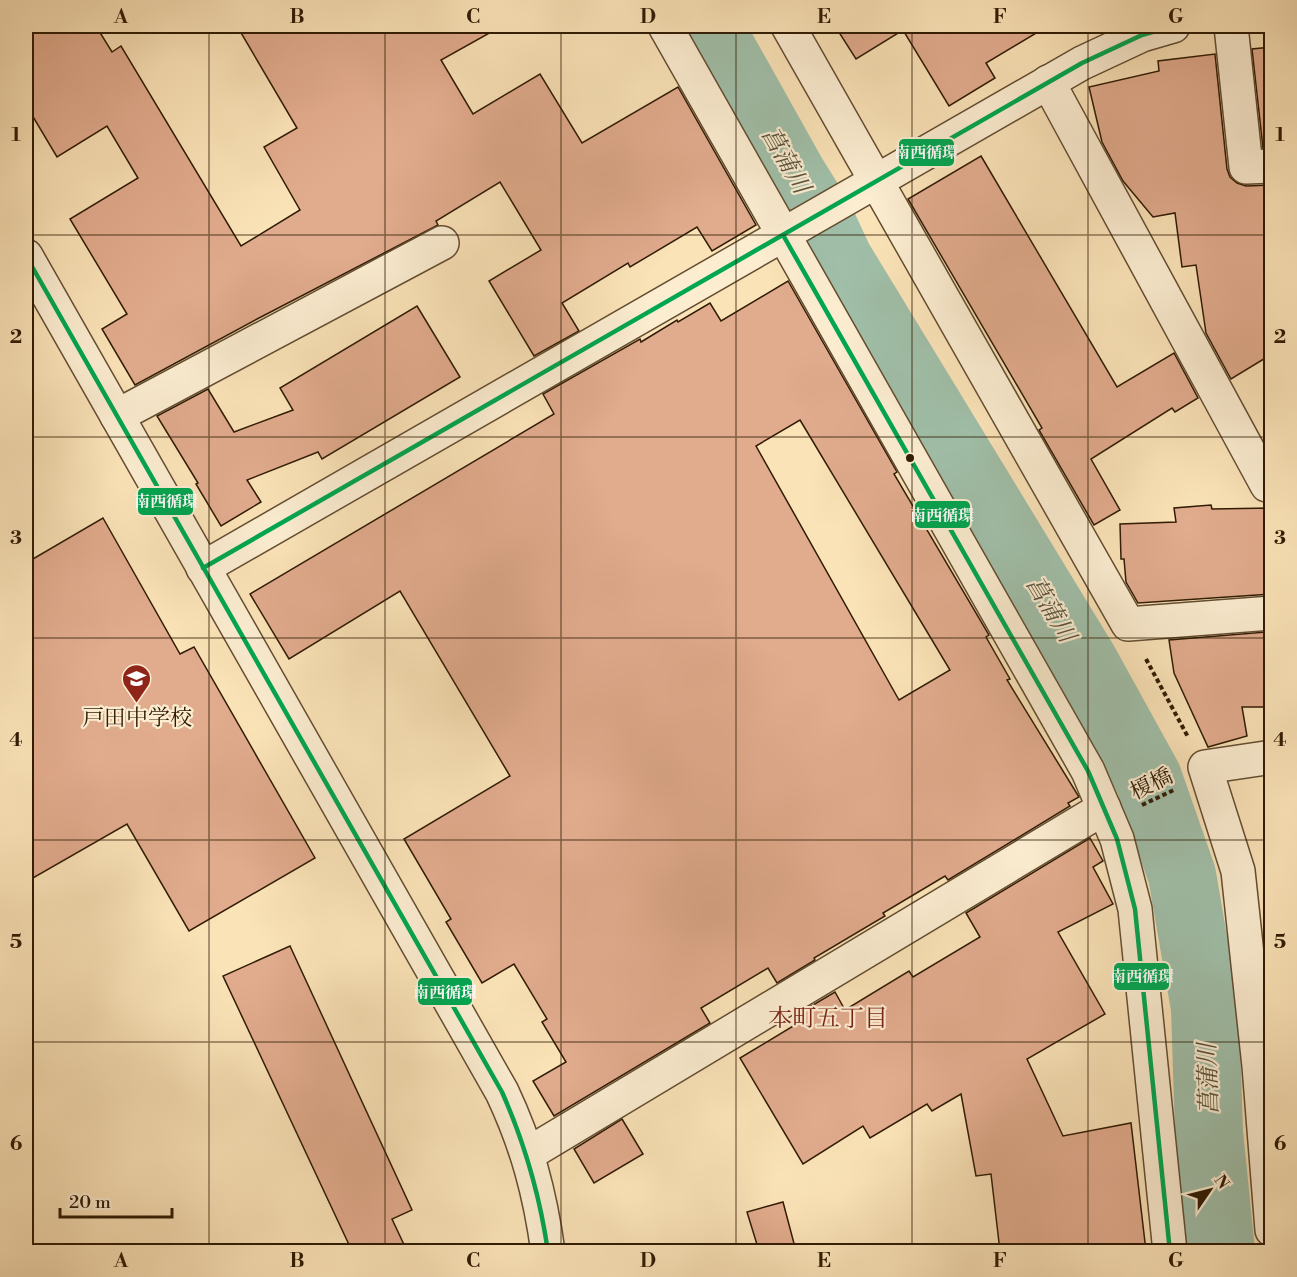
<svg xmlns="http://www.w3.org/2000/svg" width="1297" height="1277" font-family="'Libre Bodoni','Noto Serif JP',serif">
  <rect width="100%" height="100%" fill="#fbe3b8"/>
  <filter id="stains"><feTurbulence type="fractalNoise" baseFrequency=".00333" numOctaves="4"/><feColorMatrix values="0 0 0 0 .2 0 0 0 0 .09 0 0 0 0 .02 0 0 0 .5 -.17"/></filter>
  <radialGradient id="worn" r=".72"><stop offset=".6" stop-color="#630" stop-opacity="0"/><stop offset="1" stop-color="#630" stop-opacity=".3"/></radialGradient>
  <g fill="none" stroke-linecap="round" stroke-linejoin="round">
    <!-- river -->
    <path stroke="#a0bfa9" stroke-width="68" d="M709 26 793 176 820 219 839 260 1084 662 1148 778 1182 875 1205 1008 1209 1132 1221 1252"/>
  </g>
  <!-- building -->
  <g fill="#e1ab8d" stroke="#301b04" stroke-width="1.5" fill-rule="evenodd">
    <path d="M37 26H96L112 52 121 46 241 246 300 210 264 147 297 128 237 26H502L441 60 473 114 540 74 582 143 678 87 756 225 712 251 697 227 630 267 628 263 562 303 579 331 534 356 489 281 541 250 500 182 436 221 438 225 259 318 135 385 102 329 127 314 70 219 138 178 107 126 57 157 26 105V32Z"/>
    <path d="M835 26H1048L986 63 995 78 949 106 903 30 856 59Z"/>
    <path d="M1272 47V147L1263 148 1252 49Z"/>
    <path d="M1215 54 1227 169 1230 177 1237 183 1246 186 1272 185V354L1231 379 1206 333 1196 265 1182 267 1175 213 1153 217 1123 181 1102 142 1089 87 1159 71 1158 61Z"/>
    <path d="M981 156 1117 387 1174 353 1198 398 1175 412 1172 408 1091 459 1120 510 1094 525 1039 430 1042 428 908 199Z"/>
    <path d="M788 281 897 472 894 474 989 635 986 637 1010 679 1007 680 1079 797 1068 803 1070 806 948 880 945 876 883 913 885 916 814 958 815 960 777 983 768 968 701 1008 710 1023 554 1116 533 1081 566 1062 542 1022 547 1019 514 964 482 983 446 922 451 919 404 839 510 776 400 591 289 659 250 594 554 414 543 394 640 339 641 342 677 320 678 322 710 303 721 321ZM800 420 950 670 899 700 756 446Z"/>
    <path d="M417 306 460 377 322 459 318 452 247 480 261 502 221 526 196 484 198 483 157 416 208 389 234 432 293 410 280 388Z"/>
    <path d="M1211 505 1212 509 1272 508V594L1138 603 1126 582 1124 559H1121L1120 524 1176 522 1174 508Z"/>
    <path d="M103 518 180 654 194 647 315 858 189 931 127 824 26 882V563Z"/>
    <path d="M1266 632 1272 669V707H1242L1247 736 1208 747 1174 673 1169 640Z"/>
    <path d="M1090 838 1103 861 1093 867 1113 904 1058 932 1105 1014 1027 1059 1063 1136 1131 1123 1146 1251H1000L991 1174 976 1176 961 1094 932 1111 927 1104 870 1138 863 1126 803 1164 740 1058 800 1022 796 1015 835 992 845 1010 909 971 913 977 980 937 966 913Z"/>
    <path d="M290 946 412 1210 392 1219 407 1251H352L223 976Z"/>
    <path d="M622 1119 643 1154 594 1183 574 1149Z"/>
    <path d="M783 1202 796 1251H759L747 1212Z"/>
  </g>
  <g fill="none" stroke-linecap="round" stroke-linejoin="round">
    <defs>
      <g id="minor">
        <path d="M665 26 1088 771 1117 839 1135 909 1170 1252"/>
        <path d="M788 26 1128 624 1272 613"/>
        <path d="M1231 26 1246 167 1272 166"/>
        <path d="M1048 82 1267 485H1272"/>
        <path d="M117 416 442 243"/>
        <path d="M203 568 1082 63 1142 35 1173 26"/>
        <path d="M1272 757 1205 767 1238 871 1259 1066 1272 1230"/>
        <path d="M528 1154 1104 808"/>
      </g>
      <path id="tertiary" d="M26 256 502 1092C527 1145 540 1193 548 1252"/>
    </defs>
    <!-- minor casing -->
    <use href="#minor" stroke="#634d31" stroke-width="36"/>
    <!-- tertiary casing -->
    <use href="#tertiary" stroke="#634d31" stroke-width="36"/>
    <!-- path -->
    <g stroke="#301b04" stroke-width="4" stroke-dasharray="4.5 3" stroke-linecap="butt">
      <path d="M1146 659 1188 737"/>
      <path d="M1142 805 1176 789"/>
    </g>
    <!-- minor -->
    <use href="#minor" stroke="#fcedd1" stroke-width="33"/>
    <!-- tertiary -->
    <use href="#tertiary" stroke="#fcedd1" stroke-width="33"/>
    <defs>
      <g id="bus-1">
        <path d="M783 235 1088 771 1117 839 1135 909 1170 1252"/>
        <path d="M26 256 502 1092C525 1144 540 1196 548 1252"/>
        <path d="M203 568 1082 63 1142 35 1173 26"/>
      </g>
    </defs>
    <!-- bus-1 casing -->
    <use href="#bus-1" stroke="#fcedd1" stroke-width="9"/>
    <!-- bus-1 -->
    <use href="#bus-1" stroke="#00a651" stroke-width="4.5"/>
  </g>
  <!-- grid -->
  <path fill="none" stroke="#301b04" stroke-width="1.5" stroke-opacity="0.55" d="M209 26V1252M385 26V1252M561 26V1252M736 26V1252M912 26V1252M1088 26V1252M26 235H1272M26 437H1272M26 638H1272M26 840H1272M26 1042H1272"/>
  <!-- icons -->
  <defs>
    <symbol id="school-pin" viewBox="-11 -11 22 30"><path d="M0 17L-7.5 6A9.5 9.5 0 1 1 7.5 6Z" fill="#8f2418" stroke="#fcedd1"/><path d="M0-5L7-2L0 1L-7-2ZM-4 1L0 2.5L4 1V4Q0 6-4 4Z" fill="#fff"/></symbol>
  </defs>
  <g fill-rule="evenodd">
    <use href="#school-pin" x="120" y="662" width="33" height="45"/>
  </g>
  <!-- markers -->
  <circle fill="#301b04" stroke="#fcedd1" stroke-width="2" cx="910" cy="458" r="5"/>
  <g text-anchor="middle" stroke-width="4.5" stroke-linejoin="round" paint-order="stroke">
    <!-- poi labels -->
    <g font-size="22" fill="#301b04" stroke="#fcedd1">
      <text x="137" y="725">戸田中学校</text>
    </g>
    <!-- street labels -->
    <g font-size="22" fill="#301b04" stroke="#fcedd1">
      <text transform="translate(1151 783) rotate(-26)" y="8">榎橋</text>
    </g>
    <!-- water labels -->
    <g font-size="24" font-style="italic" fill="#57543e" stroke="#fcedd1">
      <text transform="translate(786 160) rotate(60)" y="8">菖蒲川</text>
      <text transform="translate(1051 609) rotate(59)" y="8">菖蒲川</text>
      <text transform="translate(1208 1079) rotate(-92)" y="8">菖蒲川</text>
    </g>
    <!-- neighbourhood labels -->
    <g font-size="24" fill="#7a1f14" stroke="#fcedd1">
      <text x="828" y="1026">本町五丁目</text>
    </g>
  </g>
  <g stroke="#fcedd1" stroke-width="2">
    <rect x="898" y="138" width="57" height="29" rx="6" fill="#00a651"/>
    <rect x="137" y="487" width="57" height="29" rx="6" fill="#00a651"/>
    <rect x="914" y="500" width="57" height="29" rx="6" fill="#00a651"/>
    <rect x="1113" y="962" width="57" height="29" rx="6" fill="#00a651"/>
    <rect x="417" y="977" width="56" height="29" rx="6" fill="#00a651"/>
  </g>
  <g font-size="16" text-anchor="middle" font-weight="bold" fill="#fff">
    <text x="926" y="158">南西循環</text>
    <text x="166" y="507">南西循環</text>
    <text x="942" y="521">南西循環</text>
    <text x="1142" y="982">南西循環</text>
    <text x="445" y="998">南西循環</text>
  </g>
  <!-- margin -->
  <rect width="1297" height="1277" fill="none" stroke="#fbe3b8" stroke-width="66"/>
  <!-- north arrow -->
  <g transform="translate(1210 1190) rotate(55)" stroke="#fcedd1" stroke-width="4.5" paint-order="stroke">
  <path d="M0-4.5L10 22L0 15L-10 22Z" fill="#301b04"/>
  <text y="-9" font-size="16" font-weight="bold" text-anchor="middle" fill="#301b04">N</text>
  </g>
  <!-- scale -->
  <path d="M60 1208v9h112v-9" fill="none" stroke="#301b04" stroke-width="3"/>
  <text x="69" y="1208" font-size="18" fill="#301b04" stroke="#fcedd1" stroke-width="4.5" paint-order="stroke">20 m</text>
  <rect x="33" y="33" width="1231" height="1211" fill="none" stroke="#301b04" stroke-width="2"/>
  <g font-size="20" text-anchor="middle" font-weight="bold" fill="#301b04">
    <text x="121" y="23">A</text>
    <text x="297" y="23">B</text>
    <text x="473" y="23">C</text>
    <text x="648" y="23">D</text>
    <text x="824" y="23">E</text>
    <text x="1000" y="23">F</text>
    <text x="1176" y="23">G</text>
    <text x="16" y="141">1</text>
    <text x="1280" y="141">1</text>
    <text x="16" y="343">2</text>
    <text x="1280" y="343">2</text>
    <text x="16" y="544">3</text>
    <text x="1280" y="544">3</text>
    <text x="16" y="746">4</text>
    <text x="1280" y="746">4</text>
    <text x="16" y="948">5</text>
    <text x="1280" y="948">5</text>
    <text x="16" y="1150">6</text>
    <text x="1280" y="1150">6</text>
    <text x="121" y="1267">A</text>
    <text x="297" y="1267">B</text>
    <text x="473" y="1267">C</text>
    <text x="648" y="1267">D</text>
    <text x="824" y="1267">E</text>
    <text x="1000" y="1267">F</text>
    <text x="1176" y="1267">G</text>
  </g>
  <rect width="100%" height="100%" filter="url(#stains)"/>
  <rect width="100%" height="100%" fill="url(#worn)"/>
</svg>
